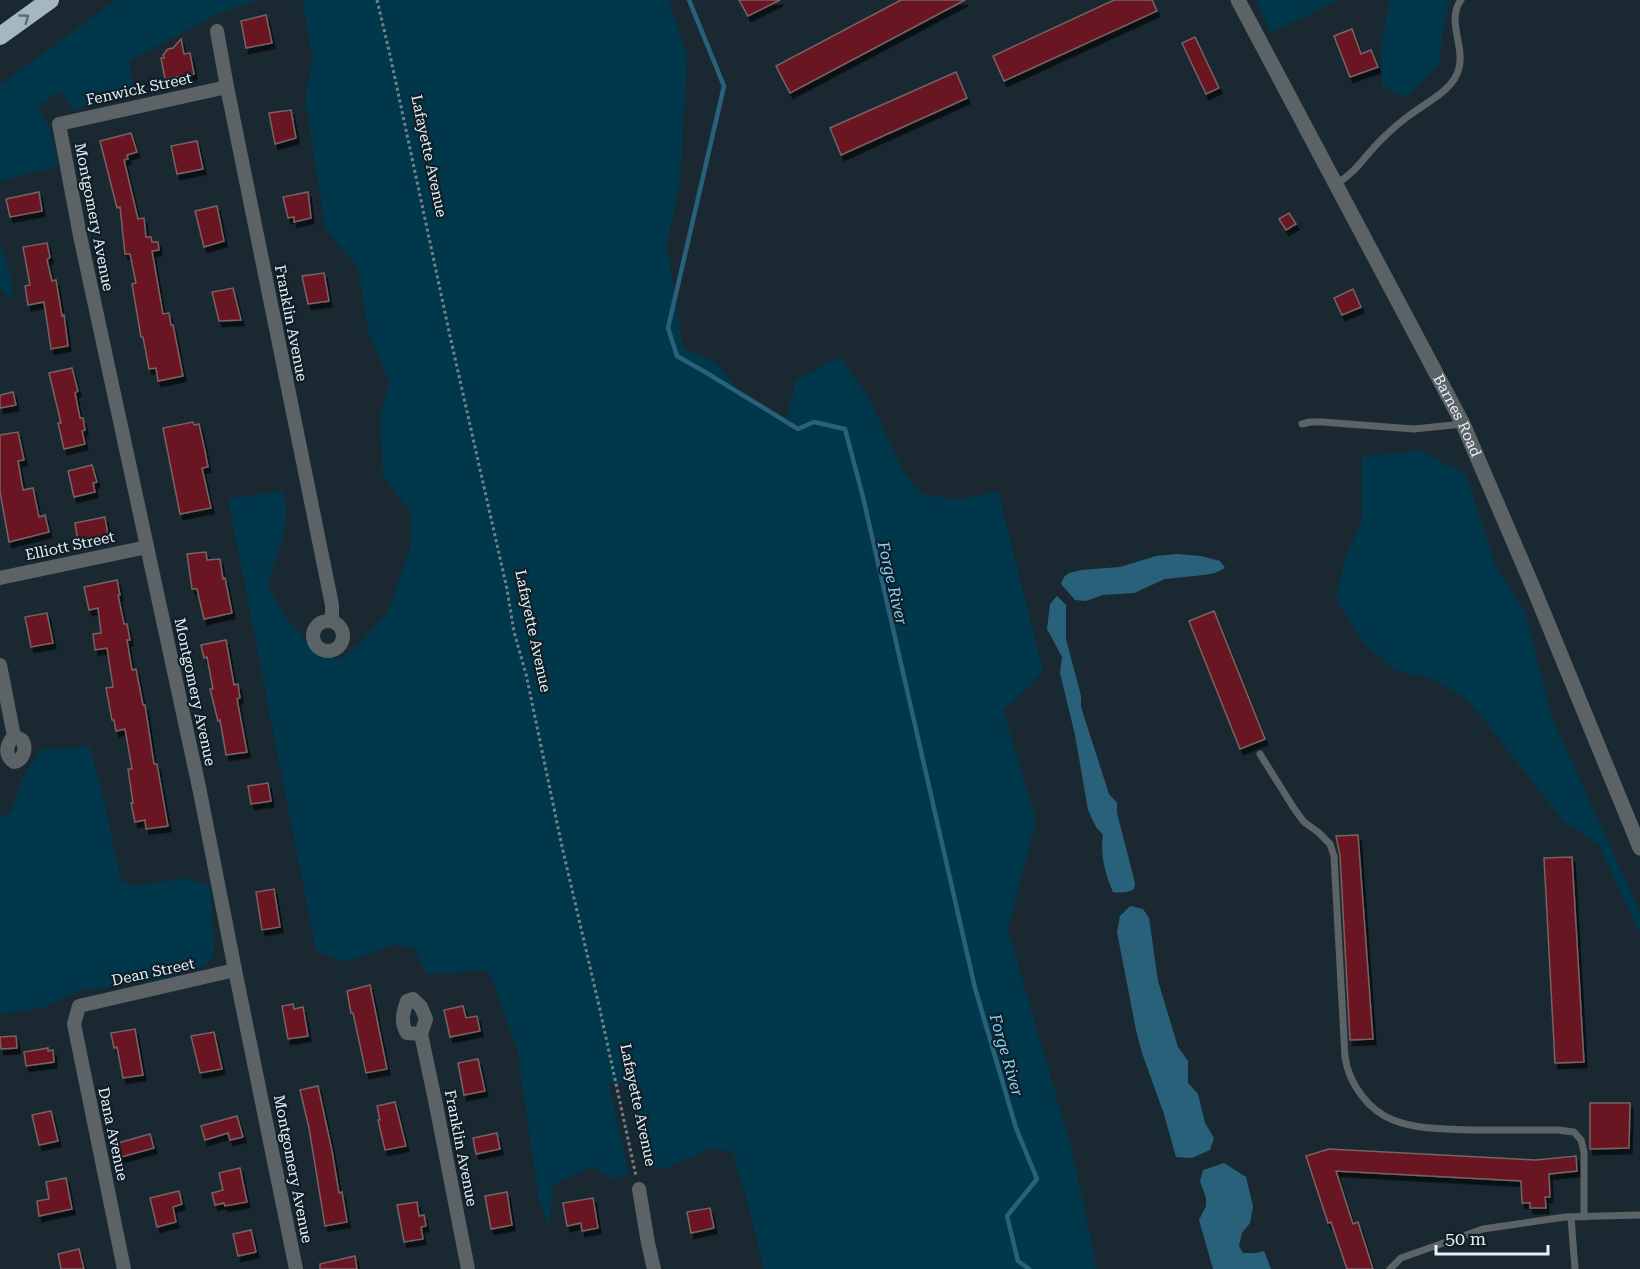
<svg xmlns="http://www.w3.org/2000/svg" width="1640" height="1269" font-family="'Roboto Serif',serif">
  <defs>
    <filter id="shadow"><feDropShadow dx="3" dy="5.5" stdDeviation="0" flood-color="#0009"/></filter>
  </defs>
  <rect width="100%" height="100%" fill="#1a2931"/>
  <!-- green -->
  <g fill="#00374b">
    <path d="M116 0H258L221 12 129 61 133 92 74 110 60 91 38 107 50 128 58 166 0 181V85Z"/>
    <path d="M302 0H669L687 58 680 182 667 245 683 348 715 362 741 393 787 419 796 380 840 357 869 398 901 467 920 493 959 500 998 491 1043 670 1030 686 1003 710 1036 819 1008 929 1072 1151 1097 1269H764L745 1193 733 1152 712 1148 663 1169 643 1165 625 1083H609L629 1173 613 1179 593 1166 553 1185 549 1225 539 1200 517 1049 495 986 487 971 427 974 413 947 394 945 345 962 316 951 228 499 282 491 287 507 283 536 267 585 285 615 310 647 339 660 361 642 388 612 411 545V512L383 476 380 415 389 382 368 331 358 269 325 227 305 97 313 58Z"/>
    <path d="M1256 0H1338L1271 33Z"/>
    <path d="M1390 0H1450L1442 35 1440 63 1405 98 1382 86 1380 50Z"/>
    <path d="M0 242 12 284V301L0 288Z"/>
    <path d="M1419 450 1466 474 1495 565 1525 612 1552 718 1640 912V934L1599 845 1564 822 1469 701 1433 679 1396 671 1364 643 1336 599 1345 560 1362 518V457Z"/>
    <path d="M90 747 102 792 121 880 135 887 184 878 210 885 214 954 205 966 155 981 77 991 46 1007 0 1014V817L11 812 25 773 40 750Z"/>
  </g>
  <!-- water -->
  <g fill="#29617a">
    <path d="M1177 554 1201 556 1220 561 1225 568 1215 573 1204 575 1165 579 1134 593 1103 595 1086 601 1075 600 1061 584 1064 577 1069 573 1081 570 1120 567 1156 556Z"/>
    <path d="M1057 596 1066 605V639L1081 696V707L1109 794 1117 803V813L1135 883 1134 889C1127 893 1121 893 1113 892 1105 874 1100 854 1103 835L1096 827 1088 810 1075 735 1060 673 1062 657 1047 629 1050 604Z"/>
    <path d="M1130 906 1143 909 1149 918 1158 981 1178 1047 1188 1061V1083L1198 1094 1205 1123 1214 1138 1210 1150 1192 1158 1176 1157 1164 1114 1142 1053 1136 1030 1117 932 1120 916Z"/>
    <path d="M1224 1163 1246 1177 1253 1206 1250 1223 1242 1233 1239 1246 1243 1253H1256L1264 1251 1271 1269H1213L1199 1220 1206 1206V1198L1200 1181 1203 1170Z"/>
  </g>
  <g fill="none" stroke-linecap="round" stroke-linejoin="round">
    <!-- stream -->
    <path stroke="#29617a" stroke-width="4.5" d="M689 0 724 86 668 328 677 356 705 372 798 429 814 422 845 429 863 497 975 988 1016 1128 1037 1179 1007 1216 1018 1261 1029 1269"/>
  </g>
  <!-- building -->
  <g fill="#6b1523" stroke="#766363" stroke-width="1.5" filter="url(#shadow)">
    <path d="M739 0H780L748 16Z"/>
    <path d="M901 0H965L790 93 776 66Z"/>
    <path d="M1114 0H1152L1157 11 1004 81 993 56Z"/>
    <path d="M266 15 272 43 246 48 241 21Z"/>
    <path d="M1352 29 1361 54 1371 50 1378 67 1350 77 1334 36Z"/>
    <path d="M1195 37 1219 88 1206 94 1182 43Z"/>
    <path d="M181 39 184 54 190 53 194 74 165 79 161 58H164L163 55 168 49 173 48Z"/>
    <path d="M956 72 967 98 841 155 830 128Z"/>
    <path d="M291 110 296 138 275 144 269 113Z"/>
    <path d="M131 133 137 152 127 155 128 159 124 160 138 219 144 218 146 237H151L152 242H158L159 250 152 251 163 314 169 313 171 325H173L183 376 158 381 156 368 149 369 143 337H141L132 284 136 283 130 254H125L120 207 117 208 100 141Z"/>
    <path d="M197 141 203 169 177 174 171 146Z"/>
    <path d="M39 192 42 211 10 217 6 199Z"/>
    <path d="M308 192 311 218 294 222V217L288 218 283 197Z"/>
    <path d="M217 206 224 241 204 247 195 211Z"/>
    <path d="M1289 213 1296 224 1286 230 1279 219Z"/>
    <path d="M47 243 50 257 47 260 52 281 56 280 62 316 64 315 68 346 51 349 44 302 28 305 25 286 30 285 23 247Z"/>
    <path d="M324 273 329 301 308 304 302 276Z"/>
    <path d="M233 288 241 320 219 321 212 292Z"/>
    <path d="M1353 289 1361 307 1342 315 1334 298Z"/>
    <path d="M72 368 78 391 75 393 80 418H83L85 430 82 431 85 444 64 449 58 423H61L49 373Z"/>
    <path d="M13 392 16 405 0 408V395Z"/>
    <path d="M193 422 194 425 199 424 205 451 208 467 202 468 211 508 180 514 163 428Z"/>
    <path d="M18 432 24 460 18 461 23 490 33 488 39 517 45 515 49 532 9 542 0 492V435Z"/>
    <path d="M92 465 97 482 93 483 95 492 74 497 68 471Z"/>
    <path d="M105 517 108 536 78 542 75 523Z"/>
    <path d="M206 552 207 560 220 559 223 579 225 578 232 613 204 619 197 589H192L187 554Z"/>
    <path d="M117 580 120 595H118L124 624H127L130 640H127L132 670 136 669 143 705H145L154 764H157L168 826 146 829 145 820 135 822 131 803H133L128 769H132L125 729 116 731 114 720H112L106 688 113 687 107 648 95 650 93 634 101 633 98 608 89 610 84 587Z"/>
    <path d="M1214 611 1265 739 1240 749 1189 621Z"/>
    <path d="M47 613 53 643 31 647 25 617Z"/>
    <path d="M226 640 234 685 238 684 240 698 237 699 247 752 226 755 220 720 218 721 210 689H213L207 657 204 658 201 645Z"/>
    <path d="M268 783 271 801 251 804 248 786Z"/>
    <path d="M1358 835 1373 1039 1350 1040 1340 856 1336 836Z"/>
    <path d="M1572 857 1584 1062 1555 1063 1544 858Z"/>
    <path d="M274 889 280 927 262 930 256 892Z"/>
    <path d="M370 985 387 1069 366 1073 353 1013H351L347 991Z"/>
    <path d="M293 1004 294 1009 303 1007 308 1036 288 1039 282 1006Z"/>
    <path d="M463 1006 466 1018 477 1016 480 1031 450 1037 444 1010Z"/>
    <path d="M135 1029 143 1075 123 1078 117 1047 114 1048 111 1033Z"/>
    <path d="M214 1032 222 1069 200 1073 191 1036Z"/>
    <path d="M16 1036 17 1048 1 1049 0 1037Z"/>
    <path d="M48 1048V1051L53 1050 54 1062 26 1066 24 1052Z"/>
    <path d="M478 1059 485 1091 464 1095 458 1063Z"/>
    <path d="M318 1086 332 1151 339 1193 342 1192 347 1222 325 1226 309 1128 300 1090Z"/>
    <path d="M395 1102 406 1146 385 1150 378 1120H380L377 1106Z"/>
    <path d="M1590 1103H1630L1629 1148 1590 1149Z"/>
    <path d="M51 1111 58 1141 39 1145 32 1115Z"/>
    <path d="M237 1116 243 1137 230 1140 228 1133 205 1140 201 1126Z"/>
    <path d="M497 1133 500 1149 476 1154 473 1138Z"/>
    <path d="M150 1134 154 1148 121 1157 118 1143Z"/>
    <path d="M1329 1149 1536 1160 1576 1156 1577 1171 1549 1174 1550 1197H1545L1546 1208H1530V1203H1522L1521 1181 1336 1171 1353 1224 1358 1222 1373 1269H1347L1331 1222 1328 1223 1306 1156Z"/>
    <path d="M240 1168 247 1202 225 1206 224 1203 215 1205 212 1193 223 1190 219 1173Z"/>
    <path d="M66 1178 72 1209 39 1216 37 1201 49 1199 46 1182Z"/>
    <path d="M179 1191 182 1204 173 1207 176 1222 157 1227 150 1198Z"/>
    <path d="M507 1192 512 1225 491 1229 485 1196Z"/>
    <path d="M593 1198 598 1228 582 1231 581 1223 567 1226 563 1203Z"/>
    <path d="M417 1202 419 1216 424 1215 426 1226 421 1227 423 1239 404 1242 397 1205Z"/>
    <path d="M710 1208 714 1228 691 1233 687 1212Z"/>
    <path d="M251 1230 256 1252 238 1256 233 1234Z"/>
    <path d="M79 1249 84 1269H61L58 1254Z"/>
    <path d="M355 1256 357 1269H320V1264Z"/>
  </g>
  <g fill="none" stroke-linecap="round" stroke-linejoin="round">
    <!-- path -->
    <path stroke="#748087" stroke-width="3" stroke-dasharray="3 3" stroke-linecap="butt" d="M377 0 390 55 450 336 507 589 514 632 526 674 561 842 600 1010 636 1176"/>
    <!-- service -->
    <g stroke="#5c6367" stroke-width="7">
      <path d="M1336 184C1358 171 1365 155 1382 139 1391 130 1400 122 1410 115 1427 102 1454 90 1459 68 1465 46 1446 20 1461 0"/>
      <path d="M1302 424 1310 422H1322L1414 429 1463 424"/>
      <path d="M1260 754 1295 810 1304 822 1318 832 1330 844 1334 856 1345 1057C1349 1084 1368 1110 1393 1120 1418 1130 1448 1129 1475 1130 1503 1130 1530 1130 1558 1130L1574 1132 1581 1140 1584 1152V1217"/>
      <path d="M1571 1217 1575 1269"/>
      <path d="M1390 1269 1401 1258 1483 1229 1565 1217 1640 1215"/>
    </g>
    <!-- minor -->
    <g stroke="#5c6367" stroke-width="14">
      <path d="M217 31 227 87 332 605V621"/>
      <path d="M227 87 59 124 80 236 200 792 235 970 296 1269"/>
      <path d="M0 578 147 547"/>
      <circle cx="328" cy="636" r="15"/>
      <path d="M0 665 14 736C6 745 4 755 14 762 24 760 27 748 22 740L14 736"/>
      <path d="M421 1034 407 1033C400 1022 403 1013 407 1001L413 999 421 1007 426 1019 421 1034 436 1105 468 1269"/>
      <path d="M639 1189 648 1243 654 1269"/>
      <path d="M124 1269 74 1024 79 1006 235 970"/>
    </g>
    <!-- tertiary -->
    <path stroke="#5c6367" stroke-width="15" id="s1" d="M1238 0 1463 424 1535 592 1640 848"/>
    <!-- motorway -->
    <path stroke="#a5b8c2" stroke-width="18" d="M0 36 50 0"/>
  </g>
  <!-- one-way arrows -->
  <defs><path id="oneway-chevron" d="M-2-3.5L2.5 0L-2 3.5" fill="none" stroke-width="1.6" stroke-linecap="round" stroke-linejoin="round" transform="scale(1.5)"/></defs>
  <use stroke="#5a6c74" href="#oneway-chevron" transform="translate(25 18) rotate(-36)"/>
  <g text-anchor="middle" stroke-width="4.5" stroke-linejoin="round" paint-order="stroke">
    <!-- street labels -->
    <g font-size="15" fill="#e6f0f5" stroke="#101f27">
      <text transform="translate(139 89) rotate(-12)" y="5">Fenwick Street</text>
      <text transform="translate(429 156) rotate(78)" y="5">Lafayette Avenue</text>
      <text transform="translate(94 217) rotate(79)" y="5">Montgomery Avenue</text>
      <text transform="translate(291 323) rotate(79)" y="5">Franklin Avenue</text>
      <text dy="5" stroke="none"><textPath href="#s1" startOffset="470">Barnes Road</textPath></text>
      <text transform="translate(70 546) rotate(-12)" y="5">Elliott Street</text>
      <text transform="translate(533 631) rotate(78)" y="5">Lafayette Avenue</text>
      <text transform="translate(195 692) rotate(78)" y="5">Montgomery Avenue</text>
      <text transform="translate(153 972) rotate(-12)" y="5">Dean Street</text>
      <text transform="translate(638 1105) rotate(78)" y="5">Lafayette Avenue</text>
      <text transform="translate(113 1134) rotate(78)" y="5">Dana Avenue</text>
      <text transform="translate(461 1148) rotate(79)" y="5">Franklin Avenue</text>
      <text transform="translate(293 1169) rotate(79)" y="5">Montgomery Avenue</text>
    </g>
    <!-- water labels -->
    <g font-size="16" font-style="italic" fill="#85cff3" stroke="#101f27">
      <text transform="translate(893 583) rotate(77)" y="6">Forge River</text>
      <text transform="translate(1007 1055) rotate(74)" y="6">Forge River</text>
    </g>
  </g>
  <!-- scale -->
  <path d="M1436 1245v9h112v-9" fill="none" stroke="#e6f0f5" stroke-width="3"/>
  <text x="1445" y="1245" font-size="18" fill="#e6f0f5" stroke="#101f27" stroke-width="4.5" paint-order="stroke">50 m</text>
</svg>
